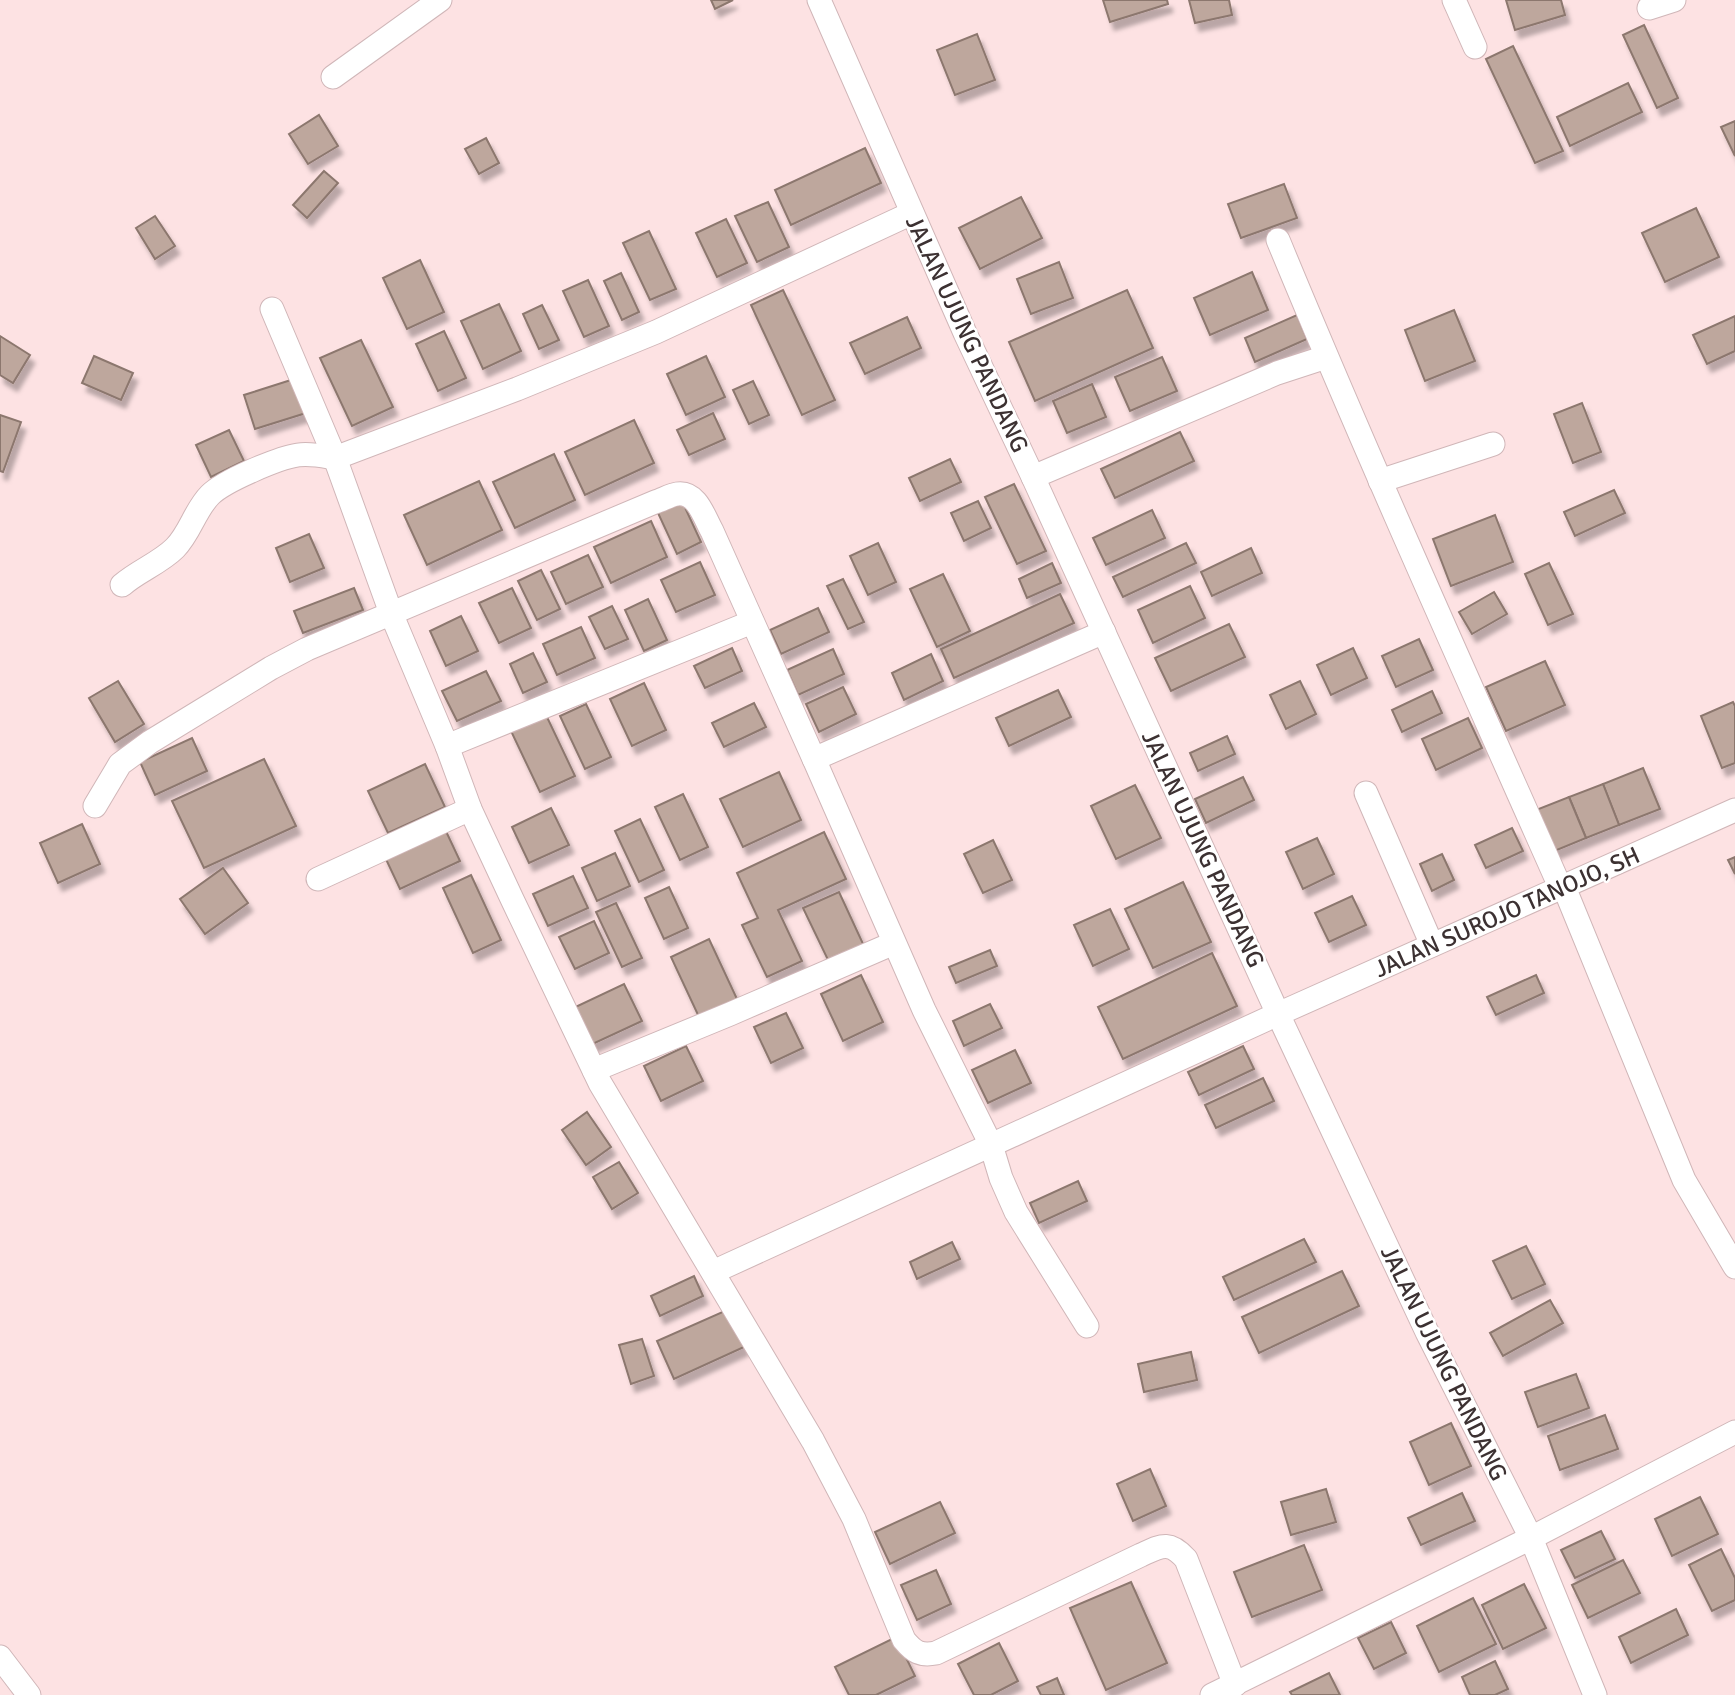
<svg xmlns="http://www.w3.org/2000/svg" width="1735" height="1695" font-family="Signika,sans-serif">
  <defs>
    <filter id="shadow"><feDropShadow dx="4.5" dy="8" stdDeviation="2" flood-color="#0004"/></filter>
  </defs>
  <rect width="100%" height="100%" fill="#fde2e3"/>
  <!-- building -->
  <g fill="#bea79d" stroke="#8c776e" stroke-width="2" filter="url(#shadow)">
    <path d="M711 0H733L715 9Z"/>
    <path d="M1103 0H1167L1168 4 1110 22Z"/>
    <path d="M1189 0H1229L1232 15 1195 23Z"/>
    <path d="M1506 0H1561L1565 15 1515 30Z"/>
    <path d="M1644 25 1678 98 1657 108 1623 35Z"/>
    <path d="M977 34 995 80 955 95 937 50Z"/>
    <path d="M1513 46 1563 151 1535 163 1486 59Z"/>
    <path d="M1628 83 1642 112 1570 146 1557 117Z"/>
    <path d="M319 115 338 146 308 164 289 134Z"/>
    <path d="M1735 121V156L1721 127Z"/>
    <path d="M486 138 499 163 479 174 465 149Z"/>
    <path d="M865 148 881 183 791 225 775 190Z"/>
    <path d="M324 171 338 183 307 218 293 205Z"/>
    <path d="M1284 184 1297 218 1241 238 1228 204Z"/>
    <path d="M1021 197 1042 238 980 269 959 228Z"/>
    <path d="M768 202 789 247 757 262 735 216Z"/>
    <path d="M1696 208 1719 257 1665 282 1642 233Z"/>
    <path d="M155 216 175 246 155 259 136 228Z"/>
    <path d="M726 219 747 263 717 277 696 233Z"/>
    <path d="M649 231 676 289 650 300 623 243Z"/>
    <path d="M420 260 444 312 407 329 383 278Z"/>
    <path d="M1059 262 1073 298 1031 314 1017 279Z"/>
    <path d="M1252 272 1268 310 1210 335 1194 298Z"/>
    <path d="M621 273 639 312 622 320 604 281Z"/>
    <path d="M588 280 609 326 584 337 563 291Z"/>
    <path d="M783 290 835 400 802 415 751 305Z"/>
    <path d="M1127 290 1153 348 1035 401 1009 342Z"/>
    <path d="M499 304 521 351 483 369 461 321Z"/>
    <path d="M542 305 559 340 539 349 523 314Z"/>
    <path d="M1454 310 1475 361 1425 381 1405 330Z"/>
    <path d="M1297 315 1307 339 1255 362 1245 338Z"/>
    <path d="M1735 316V351L1707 364 1693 335Z"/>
    <path d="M907 317 921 348 865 374 850 343Z"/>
    <path d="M444 331 466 378 438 391 416 344Z"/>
    <path d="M0 336 30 355 13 383 0 375Z"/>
    <path d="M361 340 393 407 352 426 320 358Z"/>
    <path d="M94 356 133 373 121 400 82 383Z"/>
    <path d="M706 356 725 397 686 415 667 374Z"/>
    <path d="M1162 357 1177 391 1130 411 1115 377Z"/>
    <path d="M294 379 306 413 255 429 244 395Z"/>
    <path d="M753 381 769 415 749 424 733 390Z"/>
    <path d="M1092 384 1106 417 1067 433 1053 401Z"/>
    <path d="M1582 403 1601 452 1573 463 1554 414Z"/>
    <path d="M713 413 725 439 689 455 677 430Z"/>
    <path d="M0 415 21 422 3 472 0 471Z"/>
    <path d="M634 420 654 463 585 495 565 452Z"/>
    <path d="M229 430 244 461 211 477 196 445Z"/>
    <path d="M1180 432 1194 461 1115 498 1101 469Z"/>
    <path d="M554 454 575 500 515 528 493 482Z"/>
    <path d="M950 459 961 482 920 501 909 478Z"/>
    <path d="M479 481 502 530 427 565 404 515Z"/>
    <path d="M1014 484 1046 551 1017 564 985 497Z"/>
    <path d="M1614 490 1625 513 1575 536 1564 512Z"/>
    <path d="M682 501 701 542 677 554 658 513Z"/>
    <path d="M978 501 991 528 964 541 951 513Z"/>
    <path d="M1152 510 1165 538 1106 565 1093 538Z"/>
    <path d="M1495 515 1513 562 1451 586 1433 539Z"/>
    <path d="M651 521 667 557 611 583 594 547Z"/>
    <path d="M309 534 324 568 290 582 276 548Z"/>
    <path d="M878 543 896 582 868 595 850 556Z"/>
    <path d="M1186 543 1196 563 1123 597 1113 577Z"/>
    <path d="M1251 548 1262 573 1212 596 1201 572Z"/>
    <path d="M588 555 603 587 566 604 551 572Z"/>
    <path d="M700 562 715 595 676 612 661 580Z"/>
    <path d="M1052 563 1061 583 1027 598 1019 579Z"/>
    <path d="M1549 563 1573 614 1548 625 1525 574Z"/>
    <path d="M541 570 560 609 537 620 518 581Z"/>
    <path d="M943 574 970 631 937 647 910 589Z"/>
    <path d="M843 579 864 622 848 629 827 586Z"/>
    <path d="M1190 586 1205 618 1153 643 1138 610Z"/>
    <path d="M354 588 363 610 303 633 294 611Z"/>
    <path d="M512 588 531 628 499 643 479 603Z"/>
    <path d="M1494 592 1507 614 1472 634 1459 612Z"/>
    <path d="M1060 594 1074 623 954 678 941 649Z"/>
    <path d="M648 599 667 640 644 651 625 610Z"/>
    <path d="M612 606 628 639 605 649 589 617Z"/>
    <path d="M818 608 829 632 781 654 770 630Z"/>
    <path d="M461 616 478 651 446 666 430 631Z"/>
    <path d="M1229 624 1245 657 1171 691 1155 658Z"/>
    <path d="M581 627 595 658 557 675 543 644Z"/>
    <path d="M1419 639 1433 670 1396 687 1382 656Z"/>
    <path d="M732 648 742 671 705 688 694 666Z"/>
    <path d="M1353 648 1367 678 1331 695 1317 665Z"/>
    <path d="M833 649 844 674 798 695 787 670Z"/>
    <path d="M533 653 547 682 523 693 510 664Z"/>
    <path d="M931 654 943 681 904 700 892 673Z"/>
    <path d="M1545 661 1565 705 1506 731 1486 687Z"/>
    <path d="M486 671 501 701 457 721 442 691Z"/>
    <path d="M118 681 144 724 115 742 89 698Z"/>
    <path d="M1300 681 1316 714 1286 729 1270 695Z"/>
    <path d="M644 683 666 730 632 746 610 699Z"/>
    <path d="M843 687 856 714 819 732 806 704Z"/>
    <path d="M1058 690 1071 717 1009 746 996 718Z"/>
    <path d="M1432 691 1442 713 1402 732 1392 710Z"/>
    <path d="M1733 702 1735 706V763L1722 768 1701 716Z"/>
    <path d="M754 703 766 727 724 747 712 723Z"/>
    <path d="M586 704 611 757 585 769 560 716Z"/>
    <path d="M546 715 575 776 540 792 511 731Z"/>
    <path d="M1468 718 1482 748 1436 770 1422 739Z"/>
    <path d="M1227 736 1235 754 1198 771 1190 753Z"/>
    <path d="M192 738 207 771 155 795 140 762Z"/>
    <path d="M264 759 296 826 204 868 172 801Z"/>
    <path d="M425 764 445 807 388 833 368 791Z"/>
    <path d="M1643 768 1660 809 1619 825 1603 784Z"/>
    <path d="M779 772 801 820 743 847 720 799Z"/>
    <path d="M1243 777 1254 800 1206 823 1195 799Z"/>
    <path d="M1603 784 1619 825 1586 838 1569 797Z"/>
    <path d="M1135 785 1161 838 1116 859 1091 806Z"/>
    <path d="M683 794 708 847 680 860 655 807Z"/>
    <path d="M1569 797 1586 838 1552 852 1536 810Z"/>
    <path d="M551 808 569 845 529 863 512 827Z"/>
    <path d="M640 819 664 870 639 882 615 831Z"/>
    <path d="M82 824 100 864 58 883 40 843Z"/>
    <path d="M444 827 460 861 400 889 384 855Z"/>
    <path d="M1512 828 1523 851 1486 868 1475 845Z"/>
    <path d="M824 832 846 879 778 910 802 961 767 977 742 925 758 918 737 873Z"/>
    <path d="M1317 838 1334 874 1303 889 1286 852Z"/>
    <path d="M993 840 1012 880 983 893 964 854Z"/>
    <path d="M615 853 630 886 597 901 582 868Z"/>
    <path d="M1442 854 1454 880 1432 891 1420 864Z"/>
    <path d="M1735 857V874L1728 860Z"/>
    <path d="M223 868 248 903 205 934 180 899Z"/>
    <path d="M471 875 501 940 473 953 443 888Z"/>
    <path d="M573 876 588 908 548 926 533 894Z"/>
    <path d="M1183 882 1211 942 1153 968 1125 909Z"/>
    <path d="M669 887 688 928 664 939 645 898Z"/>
    <path d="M839 892 864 946 829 962 803 908Z"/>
    <path d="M1352 896 1366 925 1329 942 1315 913Z"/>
    <path d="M616 903 642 958 622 967 596 912Z"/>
    <path d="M1110 909 1129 949 1093 966 1074 925Z"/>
    <path d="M594 921 609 953 575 969 559 937Z"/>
    <path d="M709 939 737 999 699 1017 671 957Z"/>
    <path d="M990 950 997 966 956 983 949 967Z"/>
    <path d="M1212 953 1237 1006 1123 1059 1098 1007Z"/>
    <path d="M861 975 883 1022 843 1041 821 994Z"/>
    <path d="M1536 975 1544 993 1496 1015 1487 997Z"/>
    <path d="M624 984 642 1021 584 1048 567 1011Z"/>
    <path d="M990 1004 1002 1028 964 1046 953 1021Z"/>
    <path d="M786 1013 803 1048 771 1063 754 1027Z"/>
    <path d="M686 1046 703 1081 661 1101 644 1066Z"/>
    <path d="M1243 1046 1254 1069 1199 1095 1188 1072Z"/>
    <path d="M1015 1050 1031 1083 988 1103 972 1070Z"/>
    <path d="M1263 1078 1274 1101 1216 1128 1205 1105Z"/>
    <path d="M587 1112 611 1147 586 1165 562 1130Z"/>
    <path d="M619 1162 638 1193 612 1209 593 1177Z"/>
    <path d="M1078 1181 1087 1201 1039 1223 1030 1203Z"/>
    <path d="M1304 1239 1316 1262 1234 1300 1223 1277Z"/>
    <path d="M952 1242 960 1259 917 1279 910 1262Z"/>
    <path d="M1526 1246 1545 1284 1512 1299 1493 1261Z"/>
    <path d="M1342 1271 1359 1306 1259 1353 1242 1317Z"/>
    <path d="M694 1276 703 1296 660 1316 651 1296Z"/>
    <path d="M1550 1300 1563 1323 1503 1356 1490 1333Z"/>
    <path d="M727 1310 744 1347 674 1379 657 1341Z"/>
    <path d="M642 1339 654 1376 631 1384 619 1345Z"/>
    <path d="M1191 1352 1197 1380 1144 1392 1138 1364Z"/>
    <path d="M1576 1374 1589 1408 1538 1427 1525 1392Z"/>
    <path d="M1605 1415 1618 1449 1560 1470 1548 1436Z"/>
    <path d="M1451 1423 1471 1466 1429 1485 1410 1442Z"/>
    <path d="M1150 1469 1166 1506 1133 1521 1117 1484Z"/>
    <path d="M1326 1489 1336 1522 1291 1535 1281 1502Z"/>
    <path d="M1462 1493 1475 1521 1421 1545 1408 1518Z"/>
    <path d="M1700 1497 1718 1534 1672 1556 1655 1519Z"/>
    <path d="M940 1502 955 1533 890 1564 875 1532Z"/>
    <path d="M1601 1531 1615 1559 1575 1578 1561 1550Z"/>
    <path d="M1304 1545 1322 1590 1252 1617 1234 1572Z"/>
    <path d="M1721 1549 1735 1578V1600L1712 1611 1689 1565Z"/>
    <path d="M1623 1560 1640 1593 1588 1618 1572 1585Z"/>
    <path d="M936 1570 951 1604 917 1620 901 1585Z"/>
    <path d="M1131 1582 1167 1663 1106 1690 1070 1608Z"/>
    <path d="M1524 1584 1546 1628 1503 1649 1482 1605Z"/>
    <path d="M1473 1598 1496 1644 1439 1672 1417 1626Z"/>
    <path d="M1676 1609 1688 1635 1631 1663 1619 1637Z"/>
    <path d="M1391 1622 1406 1653 1374 1669 1358 1638Z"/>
    <path d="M896 1637 915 1676 876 1695H849L835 1667Z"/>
    <path d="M999 1643 1018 1681 991 1695H974L958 1664Z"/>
    <path d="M1495 1661 1508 1689 1495 1695H1470L1462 1677Z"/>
    <path d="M1329 1673 1340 1695H1292L1290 1692Z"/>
    <path d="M1057 1678 1064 1695H1041L1037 1687Z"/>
  </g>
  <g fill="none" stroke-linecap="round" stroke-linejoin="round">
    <defs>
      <g id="minor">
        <path d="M819 0 965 333 1033 477 1278 1014 1427 1332 1531 1538 1595 1695"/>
        <path d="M1454 0 1475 47"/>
        <path d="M1649 8 1674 0"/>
        <path d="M333 77 440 0"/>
        <path d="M1278 240C1368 458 1465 673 1561 889"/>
        <path d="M272 309 335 458 391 613 447 746 470 809 512 899 600 1083 813 1441 854 1519 904 1640C914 1652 920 1656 936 1653L1141 1555C1161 1546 1169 1540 1186 1559L1235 1685"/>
        <path d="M1033 477 1277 373 1326 357"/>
        <path d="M1380 481 1493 444"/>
        <path d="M122 585C138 571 160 563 175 548 190 533 195 510 210 495 224 481 278 458 298 455 310 453 323 456 335 458L517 389 656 332 912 213"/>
        <path d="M447 746 752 622"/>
        <path d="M814 759 924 1010 991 1145 1001 1178 1016 1212 1087 1326"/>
        <path d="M1366 793 1432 945"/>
        <path d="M95 806 120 764 150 742 271 668 307 649 655 502C662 500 670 495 677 494 697 491 704 517 712 531L814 759 1104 632"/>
        <path d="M318 879 470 809"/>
        <path d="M1564 887 1684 1180 1735 1267"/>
        <path d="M594 1070 730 1014 894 943"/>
        <path d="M713 1272 1278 1014 1735 810"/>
        <path d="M0 1657 29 1695"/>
        <path d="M1212 1695 1531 1538 1735 1432"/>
      </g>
    </defs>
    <!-- minor casing -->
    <use href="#minor" stroke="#d0b6b8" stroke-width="25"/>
    <!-- minor -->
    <use href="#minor" stroke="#fff" stroke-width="23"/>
  </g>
  <g text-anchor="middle" stroke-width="5" stroke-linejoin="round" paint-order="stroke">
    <!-- street labels -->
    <g font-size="24" fill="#3c3132" stroke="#fff">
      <text transform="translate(967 334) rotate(65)" y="8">JALAN UJUNG PANDANG</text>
      <text transform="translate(1203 849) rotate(65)" y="8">JALAN UJUNG PANDANG</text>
      <text transform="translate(1507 912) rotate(-24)" y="8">JALAN SUROJO TANOJO, SH</text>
      <text transform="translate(1444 1363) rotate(64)" y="8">JALAN UJUNG PANDANG</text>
    </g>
  </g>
</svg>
